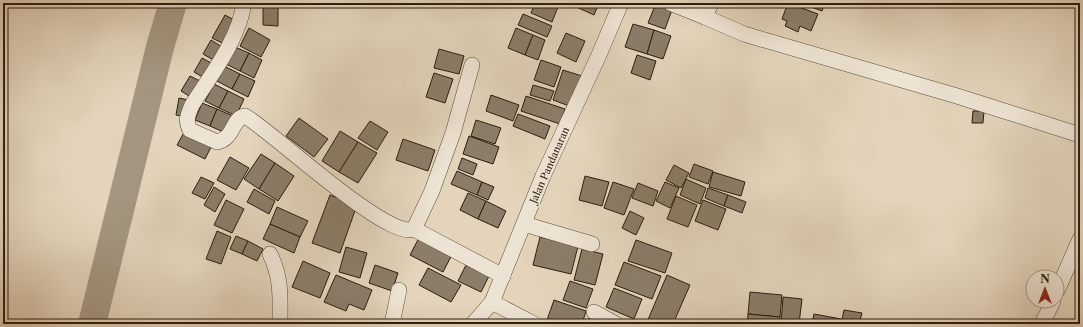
<svg xmlns="http://www.w3.org/2000/svg" width="1083" height="327" font-family="'Libre Caslon Text',serif">
  <rect width="100%" height="100%" fill="#e3d4bb"/>
  <filter id="stains"><feTurbulence type="fractalNoise" baseFrequency=".005" numOctaves="4"/><feColorMatrix values="0 0 0 0 .2 0 0 0 0 .09 0 0 0 0 .02 0 0 0 .5 -.17"/></filter>
  <radialGradient id="worn" r=".72"><stop offset=".6" stop-color="#630" stop-opacity="0"/><stop offset="1" stop-color="#630" stop-opacity=".3"/></radialGradient>
  <g fill="none" stroke-linecap="round" stroke-linejoin="round">
    <!-- river -->
    <path stroke="#a49681" stroke-width="28" d="M92 324 160 47 173 3"/>
  </g>
  <!-- building -->
  <g fill="#8b7d69" stroke="#2b1e10">
    <path d="M263 3H278V26L263 25Z"/>
    <path d="M535 3H549L558 7 552 22 531 13Z"/>
    <path d="M573 3H599L594 15 572 5Z"/>
    <path d="M656 3H663L673 7 665 29 648 23Z"/>
    <path d="M788 3 818 14 811 31 800 26 798 32 785 26 787 21 782 19Z"/>
    <path d="M800 3H825L822 11Z"/>
    <path d="M523 14 552 26 547 37 518 25Z"/>
    <path d="M225 15 236 21 224 44 212 38Z"/>
    <path d="M633 24 654 30 647 54 625 47Z"/>
    <path d="M249 28 270 40 261 57 240 46Z"/>
    <path d="M516 28 533 35 525 55 508 48Z"/>
    <path d="M654 30 671 36 663 59 647 54Z"/>
    <path d="M566 33 585 41 576 62 557 53Z"/>
    <path d="M533 35 545 40 538 60 525 55Z"/>
    <path d="M211 40 222 47 215 61 203 54Z"/>
    <path d="M235 47 249 53 240 71 226 64Z"/>
    <path d="M439 49 464 56 459 74 434 68Z"/>
    <path d="M249 53 262 60 254 78 240 71Z"/>
    <path d="M637 55 656 61 650 80 631 73Z"/>
    <path d="M202 58 215 65 206 79 194 72Z"/>
    <path d="M541 60 561 67 554 87 534 80Z"/>
    <path d="M224 66 240 74 232 89 217 81Z"/>
    <path d="M563 70 582 76 572 107 553 100Z"/>
    <path d="M434 73 453 79 445 103 426 97Z"/>
    <path d="M240 74 255 81 248 97 232 89Z"/>
    <path d="M190 76 200 81 191 97 181 91Z"/>
    <path d="M214 84 228 91 219 108 205 101Z"/>
    <path d="M533 85 554 91 550 101 530 95Z"/>
    <path d="M228 91 244 99 236 116 219 108Z"/>
    <path d="M491 95 519 105 513 121 486 111Z"/>
    <path d="M526 96 565 109 560 124 521 111Z"/>
    <path d="M179 98 188 100 185 117 176 115Z"/>
    <path d="M202 103 217 109 210 126 195 120Z"/>
    <path d="M217 109 235 117 228 134 210 126Z"/>
    <path d="M973 111H984L983 123H972Z"/>
    <path d="M518 114 550 126 545 139 513 126Z"/>
    <path d="M299 118 328 139 314 157 286 136Z"/>
    <path d="M476 120 501 128 495 144 471 136Z"/>
    <path d="M370 121 388 132 377 150 358 138Z"/>
    <path d="M186 129 213 143 205 159 177 145Z"/>
    <path d="M340 131 358 142 339 172 322 161Z"/>
    <path d="M469 136 499 147 493 164 463 154Z"/>
    <path d="M403 139 435 150 428 171 396 160Z"/>
    <path d="M358 142 377 153 358 183 339 172Z"/>
    <path d="M261 154 275 163 259 189 244 179Z"/>
    <path d="M230 157 249 168 236 190 217 180Z"/>
    <path d="M462 158 477 164 473 175 458 169Z"/>
    <path d="M275 163 294 176 278 201 259 189Z"/>
    <path d="M694 164 713 171 708 184 689 177Z"/>
    <path d="M674 165 689 173 681 188 666 180Z"/>
    <path d="M457 171 482 182 477 195 451 184Z"/>
    <path d="M713 172 745 182 741 196 709 187Z"/>
    <path d="M585 176 609 182 602 206 579 200Z"/>
    <path d="M201 177 214 183 205 199 192 193Z"/>
    <path d="M686 179 706 188 700 204 680 195Z"/>
    <path d="M482 182 494 187 488 200 477 195Z"/>
    <path d="M613 182 634 189 624 215 604 208Z"/>
    <path d="M665 182 679 188 670 208 656 201Z"/>
    <path d="M638 183 658 191 653 206 632 198Z"/>
    <path d="M214 187 225 194 215 212 204 205Z"/>
    <path d="M708 188 728 195 724 206 705 198Z"/>
    <path d="M254 189 275 201 269 214 247 202Z"/>
    <path d="M468 193 486 201 478 219 460 210Z"/>
    <path d="M330 195 357 205 340 253 312 243Z"/>
    <path d="M728 195 746 202 742 213 724 206Z"/>
    <path d="M676 196 697 205 688 227 667 219Z"/>
    <path d="M226 200 244 209 232 233 214 225Z"/>
    <path d="M703 200 726 209 718 230 695 221Z"/>
    <path d="M486 201 506 211 498 228 478 219Z"/>
    <path d="M277 207 308 221 300 237 270 224Z"/>
    <path d="M630 211 644 218 636 235 622 228Z"/>
    <path d="M270 224 300 237 294 253 263 239Z"/>
    <path d="M217 231 231 237 221 264 206 259Z"/>
    <path d="M421 234 454 251 443 272 410 255Z"/>
    <path d="M236 236 248 241 242 254 230 249Z"/>
    <path d="M540 237 578 246 571 274 533 265Z"/>
    <path d="M636 240 672 253 665 273 628 261Z"/>
    <path d="M248 241 263 249 257 261 242 254Z"/>
    <path d="M346 247 367 253 360 278 339 272Z"/>
    <path d="M582 249 603 254 595 285 574 280Z"/>
    <path d="M303 261 330 273 320 298 292 287Z"/>
    <path d="M624 262 661 276 652 299 615 285Z"/>
    <path d="M375 265 398 273 392 291 369 283Z"/>
    <path d="M466 265 489 276 481 292 458 281Z"/>
    <path d="M428 268 461 285 451 302 419 285Z"/>
    <path d="M336 275 372 290 364 310 349 304 346 311 324 302Z"/>
    <path d="M667 275 690 285 673 324H653L647 322Z"/>
    <path d="M570 281 593 289 586 308 563 300Z"/>
    <path d="M614 288 642 299 634 319 606 307Z"/>
    <path d="M750 292 782 295 780 317 748 314Z"/>
    <path d="M783 297 802 299 799 324H781Z"/>
    <path d="M554 300 586 311 582 324H551L552 322 547 320Z"/>
    <path d="M844 310 862 313 859 324H841Z"/>
    <path d="M748 314 780 317 779 324H747Z"/>
    <path d="M814 314 841 319 840 324H812Z"/>
    <path d="M590 316 610 324H587Z"/>
  </g>
  <g fill="none" stroke-linecap="round" stroke-linejoin="round">
    <defs>
      <g id="minor">
        <path d="M244 3C239 39 211 75 192 105 188 114 185 121 190 130L217 142C234 139 232 118 245 116 273 132 388 241 414 229L503 276"/>
        <path d="M670 3 705 17 711 3"/>
        <path d="M705 17 744 34 957 96 1080 135"/>
        <path d="M524 224 592 244"/>
        <path d="M414 229 432 191 453 133 472 65"/>
        <path d="M270 254C282 279 280 297 280 324"/>
        <path d="M1057 291 1080 239"/>
        <path d="M492 302 534 324"/>
        <path d="M594 312 616 324"/>
        <path d="M392 324 399 290"/>
        <path d="M473 324 492 302 543 176 599 55 621 3"/>
        <path d="M1042 324 1053 301"/>
      </g>
    </defs>
    <!-- minor casing -->
    <use href="#minor" stroke="#594c3b" stroke-width="16"/>
    <!-- minor -->
    <use href="#minor" stroke="#ede3d3" stroke-width="15"/>
  </g>
  <g text-anchor="middle" stroke-width="3.5" stroke-linejoin="round" paint-order="stroke">
    <!-- street labels -->
    <g font-size="10" fill="#2b1e10" stroke="#ede3d3">
      <text transform="translate(549 165) rotate(-66)" y="4">Jalan Pandanaran</text>
    </g>
  </g>
  <!-- margin -->
  <rect width="1083" height="327" fill="none" stroke="#e3d4bb" stroke-width="16"/>
  <rect x="4" y="4" width="1075" height="319" fill="none" stroke="#2b1e10" stroke-width="2"/>
  <rect x="8" y="8" width="1067" height="311" fill="none" stroke="#2b1e10"/>
  <!-- north arrow -->
  <g transform="translate(1045 289)"><circle r="19" fill="#ede3d3" stroke="#9f9485"/>
  <path d="M0-3L7 15L0 10L-7 15Z" fill="#8f2418"/>
  <text y="-6" font-size="11" font-weight="bold" text-anchor="middle" fill="#2b1e10">N</text>
  </g>
  <rect width="100%" height="100%" filter="url(#stains)"/>
  <rect width="100%" height="100%" fill="url(#worn)"/>
</svg>
